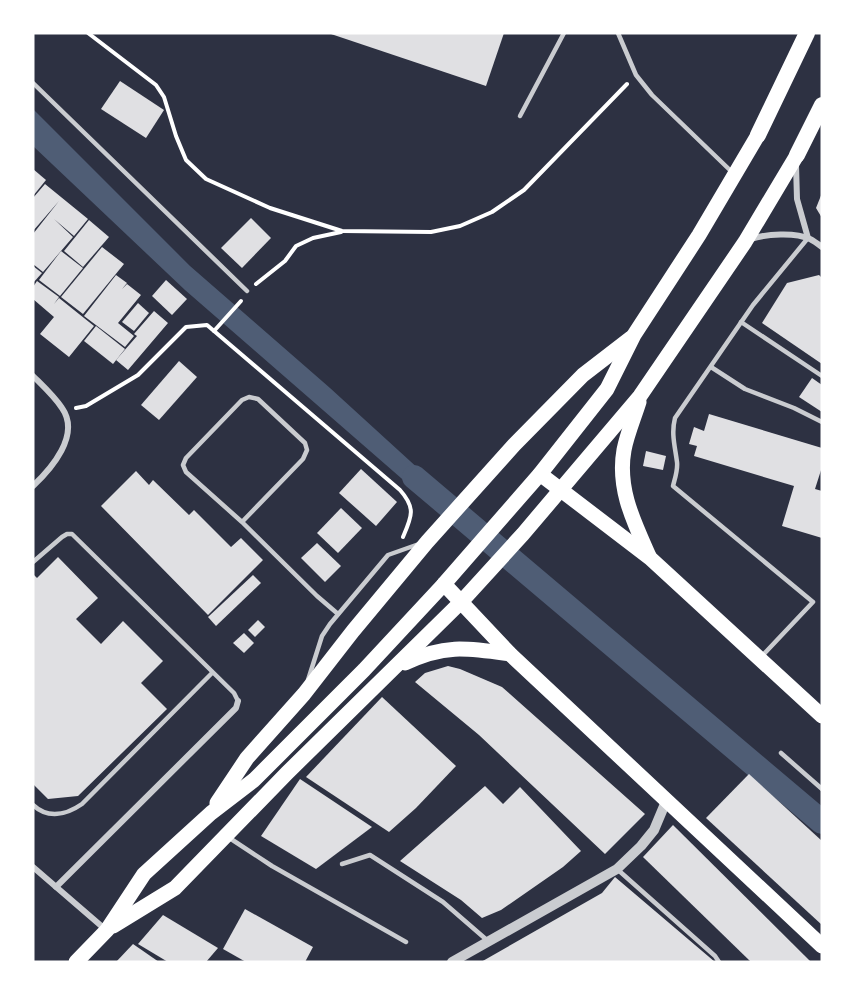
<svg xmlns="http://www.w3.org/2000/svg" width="855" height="995" font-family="'Exo 2',sans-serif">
  <rect width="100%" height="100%" fill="#2d3142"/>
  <!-- water -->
  <path fill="#4f5d75" d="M33 109 190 266 330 388 444 492 432 505 185 290 33 146Z"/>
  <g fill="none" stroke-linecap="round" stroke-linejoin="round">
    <!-- canal -->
    <path stroke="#4f5d75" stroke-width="24" d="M414 477 822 822"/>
  </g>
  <!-- building -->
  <g fill="#e0e0e3">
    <path d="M328 33H504L486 86Z"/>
    <path d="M120 81 164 110 146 138 101 109Z"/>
    <path d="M33 169 46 180 33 196Z"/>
    <path d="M45 184 88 219 74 236 54 219 73 237 43 272 33 264V234L59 201 33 231V198Z"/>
    <path d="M822 193V218L816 208Z"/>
    <path d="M251 218 271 238 242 268 221 248Z"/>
    <path d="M89 220 109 237 83 267 64 251Z"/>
    <path d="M102 247 124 264 83 314 61 297Z"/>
    <path d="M61 251 83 268 60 296 39 280Z"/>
    <path d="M33 266 42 273 33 283Z"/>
    <path d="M116 275 127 283 122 289 127 284 141 295 118 323 134 336 125 347 84 316Z"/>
    <path d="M819 275 822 278V364L762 323 787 283Z"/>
    <path d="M166 280 187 299 172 315 152 296Z"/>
    <path d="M37 281 59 297 54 304 59 298 94 326 69 357 40 334 54 317 33 299V287Z"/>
    <path d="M138 303 149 313 134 331 122 322Z"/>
    <path d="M154 311 168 323 128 370 116 360 137 336 134 334Z"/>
    <path d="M96 326 125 349 113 364 84 341Z"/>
    <path d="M179 361 197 377 159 420 141 405Z"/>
    <path d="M812 378 822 385V412L799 397Z"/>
    <path d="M709 414 822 448V467L815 489 822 491V538L782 526 794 486 694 456 697 446 689 444 694 427 704 431Z"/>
    <path d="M646 451 666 456 663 470 643 466Z"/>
    <path d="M361 469 397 502 376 526 339 493Z"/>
    <path d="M136 471 149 485 153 480 189 515 194 510 231 547 241 538 263 560 208 615 101 506Z"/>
    <path d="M341 508 362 528 338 553 317 533Z"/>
    <path d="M317 543 341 566 325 582 301 558Z"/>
    <path d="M58 557 98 598 76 619 101 644 123 621 163 661 141 683 167 709 78 796 48 799 33 784V574L37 578Z"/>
    <path d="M253 575 261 583 216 626 208 617Z"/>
    <path d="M258 620 265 627 255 637 248 630Z"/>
    <path d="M244 633 254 643 244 653 233 643Z"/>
    <path d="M448 666 460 669 502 687 645 814 605 854 479 735 415 682 425 673Z"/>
    <path d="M382 697 456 766 416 808 389 832 306 777Z"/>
    <path d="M749 774 822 841V925L706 818Z"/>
    <path d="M300 779 372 827 316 869 261 836Z"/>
    <path d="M485 786 503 804 520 787 581 851 563 867 501 910 482 918 461 900 400 861Z"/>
    <path d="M673 825 811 962H751L643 857Z"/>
    <path d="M615 877 715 962H481L602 893Z"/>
    <path d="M245 909 313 947 305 962H246L223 949Z"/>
    <path d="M163 915 218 948 206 962H168L138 944Z"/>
    <path d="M133 944 159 962H116Z"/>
  </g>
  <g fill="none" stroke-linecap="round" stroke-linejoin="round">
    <!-- path -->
    <g stroke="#fff" stroke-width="4">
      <path d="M88 33 156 85 164 97 176 136 186 160 206 179 270 208 342 231 431 232 460 226 492 212 524 190 627 84"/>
      <path d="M256 284 285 261 296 246 313 238 341 232"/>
      <path d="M214 331 241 301"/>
      <path d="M76 408 86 406 138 375 186 327 207 325 400 490C416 508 412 516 403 537"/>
    </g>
    <!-- service -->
    <g stroke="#caccd0" stroke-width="4.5">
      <path d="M618 33 636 75 652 95 733 173"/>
      <path d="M33 83 247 291"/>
      <path d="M520 116 564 33"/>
      <path d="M741 322 822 376"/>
      <path d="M711 367 745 389 794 408 822 422"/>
      <path d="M242 522 303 459 307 450 305 443 258 399 249 397 242 400 186 458 183 465 186 472 242 522 317 596 338 614"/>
      <path d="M33 562 62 537 67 534H72L234 693 238 701"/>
      <path d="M762 656 813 602 673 486C675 478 678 470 677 462 675 446 671 434 675 418L753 305 808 238"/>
      <path d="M308 680 322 636 330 624 388 555 419 544"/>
      <path d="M781 753 822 789"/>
      <path d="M33 805C48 819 66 815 82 804L212 673"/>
      <path d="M228 837 272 866 406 942"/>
      <path d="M342 864 370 855 443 902 488 941"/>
      <path d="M617 869 715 956 719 962"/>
    </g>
    <!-- minor -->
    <g stroke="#caccd0" stroke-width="6">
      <path d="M796 165 797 199 808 238"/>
      <path d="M751 239C766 234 795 232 810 239 814 241 818 244 822 247"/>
      <path d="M33 376C43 386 54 396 62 408 81 435 51 469 33 486"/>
      <path d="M33 867 106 930"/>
      <path d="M56 887 236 708 238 701"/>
    </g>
    <!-- tertiary -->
    <path stroke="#caccd0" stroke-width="10" d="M452 962 617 869 641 846 654 830 667 799"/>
    <!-- primary -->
    <g stroke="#fff" stroke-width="15">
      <path d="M639 402C634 418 627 434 624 450 617 489 634 522 649 556"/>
      <path d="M540 474 650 558 822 716"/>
      <path d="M444 584 510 654 822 946"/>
      <path d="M405 663C445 644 467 648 510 654"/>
      <path d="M217 803 247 758 304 694 353 631 427 542 514 445 583 375 631 338"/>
      <path d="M113 926 175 888 287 773 462 601 523 534 640 396 745 242 797 155"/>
      <path d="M76 962 107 930 144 874 211 813 254 780 364 670 444 584 540 474 607 389 634 335 699 235 758 135"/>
    </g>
    <!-- trunk -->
    <g stroke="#fff" stroke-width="16">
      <path d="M758 135 807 33"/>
      <path d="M797 155 822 105"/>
    </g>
  </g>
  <!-- border -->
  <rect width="855" height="995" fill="none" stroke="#ffffff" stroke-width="69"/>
</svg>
